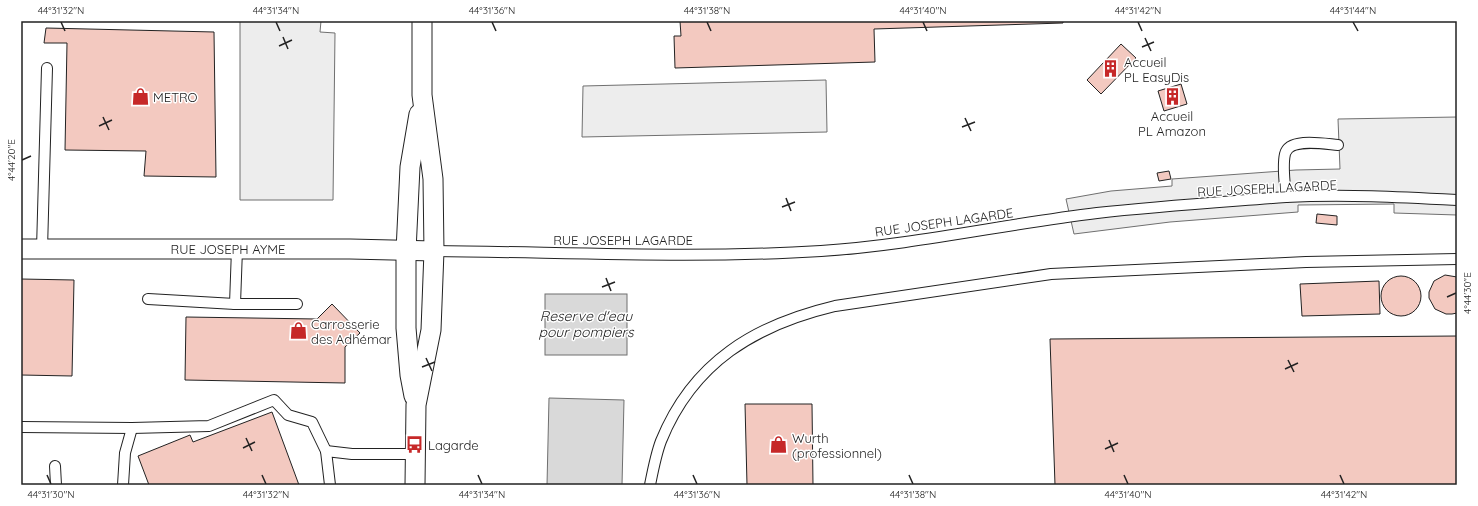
<svg xmlns="http://www.w3.org/2000/svg" width="1478" height="506" font-family="Quicksand,sans-serif">
  <rect width="100%" height="100%" fill="#fff"/>
  <!-- parking -->
  <g fill="#ededed" stroke="#6f6f6f">
    <path d="M240 21H321L320 32 335 33 333 200H240Z"/>
    <path d="M826 80 827 132 582 137 583 86Z"/>
    <path d="M1457 117V215L1394 213V204L1298 205V212L1170 222 1074 234 1066 199 1111 191 1172 186V179L1296 170 1340 169 1338 119Z"/>
  </g>
  <!-- water -->
  <g fill="#d9d9d9" stroke="#6f6f6f">
    <rect x="545" y="294" width="82" height="61"/>
    <path d="M549 398 624 400 622 485H547Z"/>
  </g>
  <!-- building -->
  <g fill="#f3c9c0" stroke="#222">
    <path d="M680 21H1063V23L874 29 875 62 675 68 674 36H681Z"/>
    <path d="M46 28 214 32 216 177 144 176 146 151 65 150 67 43H44Z"/>
    <path d="M1121 44 1136 58 1101 94 1087 80Z"/>
    <path d="M1181 84 1187 104 1164 111 1158 91Z"/>
    <path d="M1169 171 1171 179 1159 181 1157 173Z"/>
    <path d="M1317 214 1337 216V225L1316 223Z"/>
    <path d="M1445 275 1457 277V313L1452 314H1446L1435 309 1429 298V292L1434 281Z"/>
    <circle cx="1401" cy="296" r="20"/>
    <path d="M21 279 74 280 72 376 21 375Z"/>
    <path d="M1379 281 1380 314 1302 316 1300 284Z"/>
    <path d="M332 304 360 333 345 347V383L185 380 186 317 317 319Z"/>
    <path d="M1457 336V485H1055L1050 339Z"/>
    <path d="M745 404H812L813 485H747Z"/>
    <path d="M272 412 299 485H149L138 456 190 435 193 442Z"/>
  </g>
  <g fill="none" stroke-linecap="round" stroke-linejoin="round">
    <defs>
      <g id="service">
        <path d="M1286 197C1285 184 1282 167 1285 154 1289 137 1325 144 1338 145"/>
        <path d="M42 249 47 68"/>
        <path d="M237 249 235 304H297"/>
        <path d="M434 251C562 252 693 259 821 251 913 245 1005 224 1097 213 1160 206 1223 202 1286 197 1343 194 1400 197 1457 200"/>
        <path d="M148 299 235 304"/>
        <path d="M21 427 132 428 209 426 274 400 288 415 312 422 326 451"/>
        <path d="M55 466 56 485"/>
        <path d="M123 485 125 453 132 428"/>
        <path d="M330 485 326 451 352 454H415"/>
        <path d="M650 485C653 470 656 454 661 441 693 362 755 325 835 306L1051 274 1306 262 1457 259"/>
      </g>
      <g id="minor">
        <path d="M21 249H350L434 251"/>
        <path d="M414 396 410 375 406 328V251L410 167 419 114"/>
        <path d="M415 485 416 405 431 330 434 251 433 179 422 95V21"/>
      </g>
    </defs>
    <!-- service casing -->
    <use href="#service" stroke="#222" stroke-width="12"/>
    <!-- minor casing -->
    <use href="#minor" stroke="#222" stroke-width="21"/>
    <!-- service -->
    <use href="#service" stroke="#fff" stroke-width="10"/>
    <!-- minor -->
    <use href="#minor" stroke="#fff" stroke-width="19"/>
  </g>
  <!-- ticks -->
  <path fill="none" stroke="#222" stroke-width="1.5" d="M61 22 65 31M276 22 280 31M492 22 496 31M707 22 711 31M923 22 927 31M1138 22 1142 31M1353 22 1358 31M283 37 288 49M1145 38 1151 51M279 46 292 40M1142 47 1154 42M103 117 109 130M965 118 971 131M99 126 112 120M962 127 975 122M22 160 31 156M786 198 791 211M782 207 795 202M606 278 611 291M602 287 615 282M1447 297 1456 293M426 358 432 371M1288 360 1294 372M422 367 435 362M1285 369 1298 363M246 438 252 451M1109 440 1114 452M243 448 255 442M1105 449 1118 443M47 475 51 484M262 475 266 484M478 475 482 484M693 475 697 484M909 475 913 484M1124 475 1128 484M1340 475 1344 484"/>
  <!-- icons -->
  <defs>
    <symbol id="building-bare" viewBox="-9 -9 18 18"><path d="M-4-6H4V6H1V3H-1V6H-4ZM-2.5-4.3h1.7v1.8h-1.7ZM.8-4.3h1.7v1.8H.8ZM-2.5-1h1.7V.8h-1.7ZM.8-1h1.7V.8H.8Z" fill="#c62828" stroke="#fff" stroke-width="2.5" paint-order="stroke"/></symbol>
    <symbol id="shop-bare" viewBox="-9 -9 18 18"><path d="M-5-2.5h2.3a2.7 3.5 0 0 1 5.4 0H5L5.5 6h-11ZM-1.5-2.5h3a1.5 2.3 0 0 0-3 0Z" fill="#c62828" stroke="#fff" stroke-width="2.5" paint-order="stroke"/></symbol>
    <symbol id="bus-bare" viewBox="-9 -9 18 18"><path d="M-5-6H5V4H4V6H2V4H-2V6H-4V4H-5ZM-3.5-4V0h7V-4ZM-3.5 1.2v1.5H-2V1.2ZM2 1.2v1.5H3.5V1.2Z" fill="#c62828" stroke="#fff" stroke-width="2.5" paint-order="stroke"/></symbol>
  </defs>
  <g fill-rule="evenodd">
    <use href="#building-bare" x="1098" y="56" width="25" height="25"/>
    <use href="#shop-bare" x="128" y="84" width="25" height="25"/>
    <use href="#building-bare" x="1160" y="84" width="25" height="25"/>
    <use href="#shop-bare" x="286" y="318" width="25" height="25"/>
    <use href="#bus-bare" x="402" y="432" width="25" height="25"/>
    <use href="#shop-bare" x="766" y="432" width="25" height="25"/>
  </g>
  <g text-anchor="middle" stroke-width="3" stroke-linejoin="round" paint-order="stroke">
    <!-- poi labels -->
    <g font-size="13" fill="#222" stroke="#fff" text-anchor="start">
      <text x="1124" y="67">Accueil<tspan x="1124" dy="15">PL EasyDis</tspan></text>
      <text x="153" y="102">METRO</text>
      <text x="1172" y="121" text-anchor="middle">Accueil<tspan x="1172" dy="15">PL Amazon</tspan></text>
      <text x="311" y="329">Carrosserie<tspan x="311" dy="15">des Adhémar</tspan></text>
      <text x="792" y="443">Wurth<tspan x="792" dy="15">(professionnel)</tspan></text>
      <text x="428" y="450">Lagarde</text>
    </g>
    <!-- street labels -->
    <g font-size="13" fill="#222" stroke="#fff">
      <text transform="translate(1267 188) rotate(-3)" y="5">RUE JOSEPH LAGARDE</text>
      <text transform="translate(944 222) rotate(-8)" y="5">RUE JOSEPH LAGARDE</text>
      <text x="623" y="245">RUE JOSEPH LAGARDE</text>
      <text x="228" y="254">RUE JOSEPH AYME</text>
    </g>
    <!-- water labels -->
    <g font-size="14" font-style="italic" fill="#222" stroke="#fff">
      <text x="586" y="321">Reserve d'eau<tspan x="586" dy="16">pour pompiers</tspan></text>
    </g>
  </g>
  <!-- border -->
  <rect width="1478" height="506" fill="none" stroke="#ffffff" stroke-width="44"/>
  <rect x="22" y="22" width="1434" height="462" fill="none" stroke="#222" stroke-width="1.5"/>
  <g font-size="10" text-anchor="middle" fill="#222">
    <text x="61" y="14">44°31'32"N</text>
    <text x="276" y="14">44°31'34"N</text>
    <text x="492" y="14">44°31'36"N</text>
    <text x="707" y="14">44°31'38"N</text>
    <text x="923" y="14">44°31'40"N</text>
    <text x="1138" y="14">44°31'42"N</text>
    <text x="1353" y="14">44°31'44"N</text>
    <text transform="translate(11 160) rotate(-90)" y="4">4°44'20"E</text>
    <text transform="translate(1467 293) rotate(-90)" y="4">4°44'30"E</text>
    <text x="51" y="498">44°31'30"N</text>
    <text x="266" y="498">44°31'32"N</text>
    <text x="482" y="498">44°31'34"N</text>
    <text x="697" y="498">44°31'36"N</text>
    <text x="913" y="498">44°31'38"N</text>
    <text x="1128" y="498">44°31'40"N</text>
    <text x="1344" y="498">44°31'42"N</text>
  </g>
</svg>
